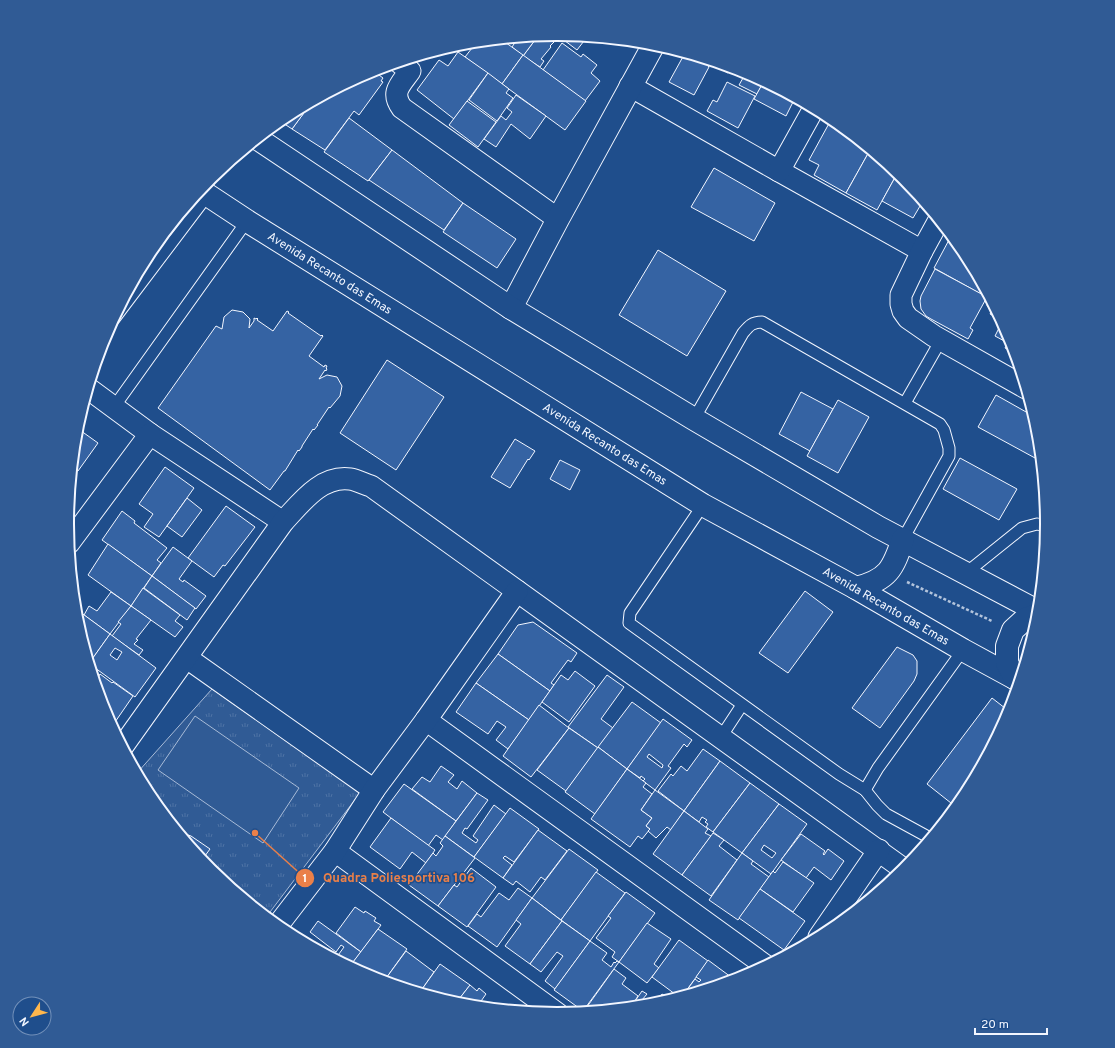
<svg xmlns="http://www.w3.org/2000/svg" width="1115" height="1048" font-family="Overpass,sans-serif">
  <defs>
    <pattern id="grass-tufts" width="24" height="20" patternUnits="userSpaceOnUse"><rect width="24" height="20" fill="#305b95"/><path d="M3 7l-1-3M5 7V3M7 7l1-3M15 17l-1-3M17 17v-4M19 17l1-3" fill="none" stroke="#4e73a5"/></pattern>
  </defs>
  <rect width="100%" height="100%" fill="#1f4e8c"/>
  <!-- grass -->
  <path fill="url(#grass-tufts)" stroke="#a8bbd7" d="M212 689 360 793 267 916 211 870 150 796 137 773Z"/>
  <!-- built -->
  <path fill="#305b95" stroke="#a8bbd7" d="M195 716 299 788 263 843 158 770Z"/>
  <!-- building -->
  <g fill="#3563a3" stroke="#f2f6ff" fill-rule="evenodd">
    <path d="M556 34H558L587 37 577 50Z"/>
    <path d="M556 34 558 36 557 39 550 46 551 47 541 59 544 61 540 67 523 56 538 36Z"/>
    <path d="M538 36 523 56 512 47 518 38Z"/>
    <path d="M502 40 523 55 502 84 465 57 472 48 466 43Z"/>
    <path d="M562 43 581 57 583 54 597 65 591 73 600 81 585 101 543 70Z"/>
    <path d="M458 52 488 73 454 119 417 90 439 60 448 66Z"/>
    <path d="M685 53 731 67 728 73 710 63 708 66 709 67 694 95 669 82Z"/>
    <path d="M523 55 586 101 565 130 502 84Z"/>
    <path d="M731 67 745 71 764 81 757 94 739 85 743 78 729 71Z"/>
    <path d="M377 69 381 72 379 75 383 78 381 81 383 82 359 115 354 111 325 150 292 129 312 102 370 71Z"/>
    <path d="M488 73 509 89 506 93 513 98 497 121 469 100Z"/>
    <path d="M764 81 795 98 786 116 754 99Z"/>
    <path d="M727 82 755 96 738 128 707 111 713 100 717 102Z"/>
    <path d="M516 95 546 116 530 139 511 124 496 147 484 139 501 116 506 120 512 112 507 108Z"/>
    <path d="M467 101 496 122 478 147 449 125Z"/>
    <path d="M312 102 292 129 280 121 285 116Z"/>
    <path d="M349 118 392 150 368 181 324 152Z"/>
    <path d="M832 118 870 150 846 193 814 175 819 165 809 160Z"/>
    <path d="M392 150 463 203 444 230 369 180Z"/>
    <path d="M870 150 898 172 877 210 846 193Z"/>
    <path d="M714 168 775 203 754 241 691 207Z"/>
    <path d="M898 172 904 178 923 201 913 218 882 201Z"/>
    <path d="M463 203 516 239 497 268 443 232Z"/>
    <path d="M950 238 956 241 965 252 990 299 934 268Z"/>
    <path d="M658 250 726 291 687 356 619 315Z"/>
    <path d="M935 269 987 297 970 328 973 330 968 339 931 319 926 316 921 309 920 301 921 296Z"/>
    <path d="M990 299 1001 320 990 314 993 309 987 306Z"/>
    <path d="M232 310 243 312 250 319 249 328 254 321V318L256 319 257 318 258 319 257 320 273 331 287 311 289 312 288 313 321 336 322 335 323 336 309 356 324 367 325 365 327 366 326 368 327 369 326 371 325 370 319 379 327 375 337 377 342 386 340 396 330 408 329 407 317 425H318L314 430 313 429 302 446V447L299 451 298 450 285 471H284L270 490 158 408 216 326 222 329 224 317Z"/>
    <path d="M1002 322 1011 337 1008 343 995 336Z"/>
    <path d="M1011 337 1015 353 1005 348Z"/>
    <path d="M387 360 444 397 396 470 340 433Z"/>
    <path d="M801 392 833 409 810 451 779 434Z"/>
    <path d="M996 395 1035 417 1038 429 1040 449 1035 458 978 427Z"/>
    <path d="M838 400 869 417 838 473 807 456Z"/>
    <path d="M77 428 98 443 78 471 73 468Z"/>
    <path d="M515 439 535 451 529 460 528 459 510 488 491 477Z"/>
    <path d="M960 458 1017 489 999 520 943 489Z"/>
    <path d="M560 460 580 470 570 490 550 479Z"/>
    <path d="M165 467 194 488 159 537 144 527 153 514 139 504Z"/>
    <path d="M187 498 202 510 182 537 167 526Z"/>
    <path d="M226 506 255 527 225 566 223 565 214 577 188 558Z"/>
    <path d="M122 511 135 521 134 523 167 548 157 560 161 563 152 576 102 540Z"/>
    <path d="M108 544 152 576 131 606 88 575Z"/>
    <path d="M173 547 192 561 179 579 183 582 184 580 206 596 196 609 152 576Z"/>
    <path d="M152 576 195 608 187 620 144 588Z"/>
    <path d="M143 588 180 615 175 621 183 627 175 637 131 606Z"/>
    <path d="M805 591 833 612 788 673 759 653Z"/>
    <path d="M111 592 131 606 110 634 84 615 89 606 97 611Z"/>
    <path d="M131 606 151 620 136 639 138 640 134 644 143 650 139 655 112 636 121 624 118 622Z"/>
    <path d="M76 609 110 634 90 662 77 619Z"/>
    <path d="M533 622 577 653 571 662 568 660 551 683 554 685 550 691 498 654 518 625Z"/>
    <path d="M110 634 156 668 135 697 91 665 90 662ZM115 648 122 652 117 660 110 655Z"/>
    <path d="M897 647 913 655 917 661V674L914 681 880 728 852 708Z"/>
    <path d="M498 654 550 691 529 720 476 683Z"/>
    <path d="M575 671 595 686 569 722 542 702 561 675 568 680Z"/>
    <path d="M100 674 112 683 113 682 133 696 113 725 105 711 96 681Z"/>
    <path d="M607 675 624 687 601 719 613 728 598 748 568 727Z"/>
    <path d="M476 683 529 720 508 749 496 740 506 727 497 721 488 734 456 712Z"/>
    <path d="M992 698 1010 712 965 796 956 807 927 784Z"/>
    <path d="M632 702 661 723 627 769 598 747Z"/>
    <path d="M539 705 569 728 531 777 503 756Z"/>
    <path d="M663 719 692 740 687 747 684 744 668 766 671 768 655 790 643 781 645 779 641 776 640 778 627 769ZM649 754 663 765 662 768 647 757Z"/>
    <path d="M569 728 598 748 566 791 537 770Z"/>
    <path d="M598 747 627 769 595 814 565 792Z"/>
    <path d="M703 749 720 761 684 811 658 791 671 774 673 776 681 766 687 771Z"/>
    <path d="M720 761 750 783 713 832 706 827 708 824 705 822 707 820 702 817 699 822 684 811Z"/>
    <path d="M441 766 454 775 448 782 457 789 462 781 477 793 456 821 412 789 422 777 430 782Z"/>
    <path d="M627 769 646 783 643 787 652 794 641 810 652 818 646 826 650 829 642 839 638 836 630 847 591 819Z"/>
    <path d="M750 783 779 804 742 853 713 832Z"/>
    <path d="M404 784 456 821 443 840 436 835 428 846 383 812Z"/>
    <path d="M655 790 684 811 671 830 667 827 656 838 648 831 650 829 646 826 652 818 641 810Z"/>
    <path d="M477 793 488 800 467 829 465 828 462 833 476 843 478 840 473 836 494 805 506 814 474 857 445 836Z"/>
    <path d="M779 804 807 824 771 874 742 853ZM764 845 776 853 772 858 761 850Z"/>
    <path d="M510 808 539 829 514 862 505 856 503 858 512 865 503 878 474 857Z"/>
    <path d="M684 811 708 829 705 833 711 836 682 875 653 854Z"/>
    <path d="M391 818 435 850 426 863 412 852 400 869 370 847Z"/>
    <path d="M172 823 177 826 178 829 188 835 191 836 210 849 202 860Z"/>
    <path d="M538 830 567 851 545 880 541 877 530 892 516 881 513 885 503 878Z"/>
    <path d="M713 833 724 840 719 846 737 860 711 896 682 875Z"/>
    <path d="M801 834 825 851 823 854 824 855 828 849 844 861 831 880 814 867 806 878 781 860Z"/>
    <path d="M445 836 475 858 438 906 409 885 433 853 436 856 443 846 440 843Z"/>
    <path d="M569 849 598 870 561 920 532 898Z"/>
    <path d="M742 853 753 861 751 864 769 877 738 920 709 900Z"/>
    <path d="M783 862 814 883 793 912 760 889 773 871 775 873Z"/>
    <path d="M471 868 496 887 467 927 438 906 454 885 457 887Z"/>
    <path d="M596 872 625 893 590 941 561 920Z"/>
    <path d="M518 888 532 898 497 947 468 926 477 914 481 917 499 893 509 900Z"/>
    <path d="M760 889 805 921 784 950 739 918Z"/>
    <path d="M626 892 655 913 619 962 612 957 615 952 596 938 611 918 608 916Z"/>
    <path d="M532 898 562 921 530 964 505 946 521 924 516 920Z"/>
    <path d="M355 907 364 913 365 911 376 918 374 921 381 925 361 952 336 933Z"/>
    <path d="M318 921 361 952 350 966 336 958 344 947 341 945 336 952 310 932Z"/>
    <path d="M562 921 590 941 555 989 545 981 563 956 557 952 541 972 530 964Z"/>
    <path d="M647 923 671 939 654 964 659 968 647 983 619 962Z"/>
    <path d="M378 929 407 949 384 981 370 977 350 966Z"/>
    <path d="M306 937 331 956 303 941Z"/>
    <path d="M679 940 708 961 683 995 679 997 652 977Z"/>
    <path d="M590 941 607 953 602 960 611 967 614 962 615 963 617 961 619 962 583 1011 554 990Z"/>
    <path d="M406 951 434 972 420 992 384 981Z"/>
    <path d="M708 960 735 980 692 993 687 990 695 979 699 982 701 980 696 977Z"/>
    <path d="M440 964 470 985 456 1003 420 992Z"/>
    <path d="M614 969 626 978 622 984 638 996 631 1007 584 1011Z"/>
    <path d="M470 985 477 991 479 988 486 994 479 1004 481 1005 483 1002 490 1007 456 1003Z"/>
    <path d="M642 991 647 994 642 1000 649 1005 631 1007Z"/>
    <path d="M662 994 670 999 655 1004Z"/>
  </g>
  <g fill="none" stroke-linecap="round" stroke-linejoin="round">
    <defs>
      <g id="service">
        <path d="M114 319 207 196"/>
        <path d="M905 403 941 340"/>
        <path d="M114 407 247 221"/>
        <path d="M694 419 743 333C749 326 752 322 762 322L940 424 944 430 949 448V456L903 539"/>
        <path d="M703 505 630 613 629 623 839 774 865 790 878 768 963 650"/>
        <path d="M966 573 1022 528 1037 524 1047 526"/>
        <path d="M721 737 742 705"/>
        <path d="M865 790 877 805 886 814 930 838"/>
      </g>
      <g id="minor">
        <path d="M399 62 410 71C401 84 390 92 402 108L558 219"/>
        <path d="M630 86 779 171 922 251"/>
        <path d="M779 171 814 108"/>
        <path d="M939 220 922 251 901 295V304L903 311 908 318 934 336 1026 388"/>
        <path d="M89 389 150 434 283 522"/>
        <path d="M69 543 150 434"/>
        <path d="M187 658 374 790"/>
        <path d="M426 720 766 966"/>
        <path d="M123 746 283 522C301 503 321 475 350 479 357 480 364 484 371 486L905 870"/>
        <path d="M335 851 558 1014"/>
        <path d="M278 925 335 851 374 790 426 720 517 591"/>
        <path d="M819 937 879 850"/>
      </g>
      <path id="tertiary" d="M511 308 558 219 654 44"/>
      <g id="secondary">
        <path d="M258 139 511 308 694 419 878 527 1039 612"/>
        <path d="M200 190 247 221 703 505 856 588 963 650 1020 681"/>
        <path d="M856 588C888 580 893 569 903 539"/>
        <path d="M1015 678 1007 663V646L1013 630 1025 619 1039 614"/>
      </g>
    </defs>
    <!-- service casing -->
    <use href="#service" stroke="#f2f6ff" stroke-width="13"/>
    <!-- minor casing -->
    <use href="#minor" stroke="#f2f6ff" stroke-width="23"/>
    <!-- tertiary casing -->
    <use href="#tertiary" stroke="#f2f6ff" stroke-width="24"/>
    <!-- secondary casing -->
    <use href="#secondary" stroke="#f2f6ff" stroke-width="24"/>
    <!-- path -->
    <path stroke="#b3c4dc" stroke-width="2.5" stroke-dasharray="3 2" stroke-linecap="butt" d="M907 582 992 621"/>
    <!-- service -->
    <use href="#service" stroke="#1f4e8c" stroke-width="11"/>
    <!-- minor -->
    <use href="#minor" stroke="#1f4e8c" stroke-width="21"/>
    <!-- tertiary -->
    <use href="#tertiary" stroke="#1f4e8c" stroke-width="22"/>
    <!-- secondary -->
    <use href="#secondary" stroke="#1f4e8c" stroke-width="22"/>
  </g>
  <g text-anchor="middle" stroke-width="3" stroke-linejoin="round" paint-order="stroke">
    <!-- street labels -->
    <g font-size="12" fill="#f2f6ff" stroke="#1f4e8c">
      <text transform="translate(330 273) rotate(32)" y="4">Avenida Recanto das Emas</text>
      <text transform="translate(605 444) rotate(32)" y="4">Avenida Recanto das Emas</text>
      <text transform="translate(886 606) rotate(30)" y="4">Avenida Recanto das Emas</text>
    </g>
  </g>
  <!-- crop -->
  <path d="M0 0H1115V1048H0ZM74 524a483 483 0 1 1 966 0a483 483 0 1 1-966 0Z" fill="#305b95" fill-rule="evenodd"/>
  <path fill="none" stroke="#f2f6ff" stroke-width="2" d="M74 524a483 483 0 1 1 966 0a483 483 0 1 1-966 0Z"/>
  <!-- callouts -->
  <path fill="none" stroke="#ea8049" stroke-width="1.5" d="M255 833L305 878"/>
  <g fill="#ea8049" stroke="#1f4e8c" stroke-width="1.5">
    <circle cx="255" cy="833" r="4"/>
    <circle cx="305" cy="878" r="10"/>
  </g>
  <g font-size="12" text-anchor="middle" font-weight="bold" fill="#fff">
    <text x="305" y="882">1</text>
  </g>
  <g font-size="13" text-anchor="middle" font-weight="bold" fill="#ea8049" stroke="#1f4e8c" stroke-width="3" stroke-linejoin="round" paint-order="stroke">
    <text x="399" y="882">Quadra Poliesportiva 106</text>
  </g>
  <!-- north arrow -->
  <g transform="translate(32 1016) rotate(234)"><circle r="19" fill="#1f4e8c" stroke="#7391ba"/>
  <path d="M0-3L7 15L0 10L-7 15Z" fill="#ffb74d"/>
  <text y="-6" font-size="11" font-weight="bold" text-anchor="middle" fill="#f2f6ff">N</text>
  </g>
  <!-- scale -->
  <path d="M975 1028v6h72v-6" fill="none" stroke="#f2f6ff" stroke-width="2"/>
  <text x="981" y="1028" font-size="12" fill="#f2f6ff" stroke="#1f4e8c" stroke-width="3" paint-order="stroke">20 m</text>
</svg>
